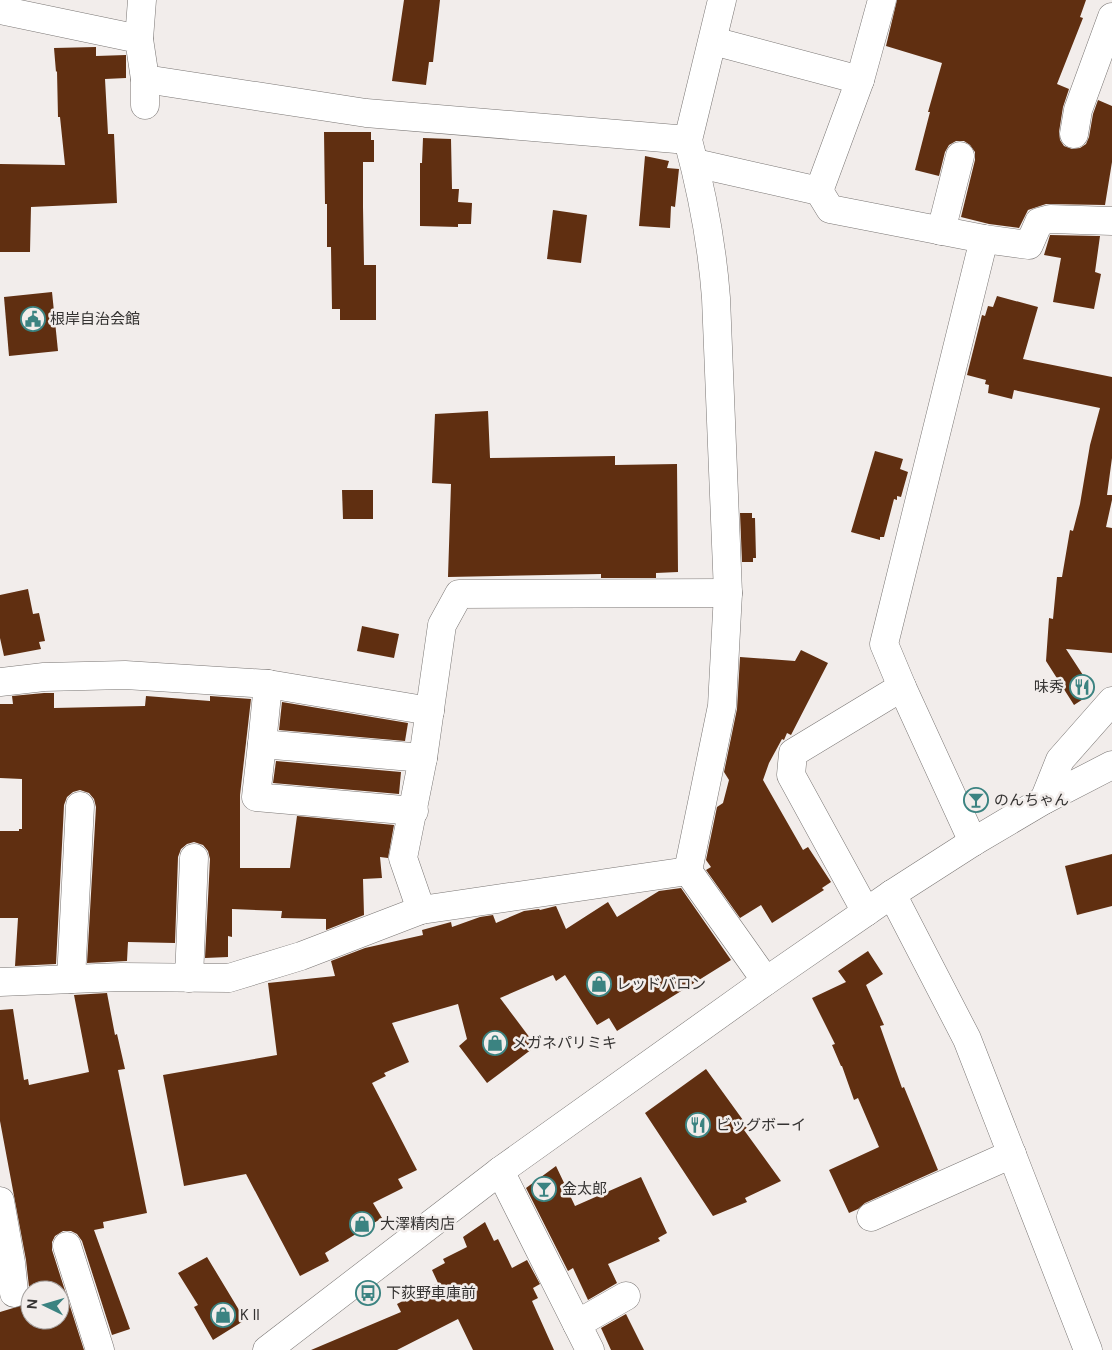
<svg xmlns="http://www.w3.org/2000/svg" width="1112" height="1350" font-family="'DM Sans','Noto Sans JP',sans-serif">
  <rect width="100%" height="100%" fill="#f2edeb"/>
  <!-- building -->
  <g fill="#602f11">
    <path d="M404 0H440L433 62H429L426 85 392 81Z"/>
    <path d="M897 0H1086L1080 17 1083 18 1057 84 1069 89 1063 107 1059 132 1060 140 1064 146 1072 149 1080 148 1086 144 1089 137 1093 114 1098 100 1112 106V162L1105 205 1046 204 1028 210 1019 228 989 224 961 217 975 160V152L970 145 964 141H956L949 145 945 152 939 176 915 170 930 112H928L942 63 886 46Z"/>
    <path d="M96 47V56L126 55V78L105 79 108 134H114L117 203 31 207 30 252H0V164L65 165 60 117H58L57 71 56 72 54 48Z"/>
    <path d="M324 132H371V140H374V162H363V207L364 265H376V320H340V309H332L331 247H327V204H325Z"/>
    <path d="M423 138 451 139 452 189H459L458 202 472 203 471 224H458V227L420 226V163H422Z"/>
    <path d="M645 156 669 161 667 168 679 169 675 207 671 206 670 228 639 226Z"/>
    <path d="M553 210 587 215 581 263 547 259Z"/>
    <path d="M1050 235 1100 236 1095 272 1101 274 1094 309 1053 302 1061 258 1044 255Z"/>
    <path d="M52 292 58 351 9 356 4 297Z"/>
    <path d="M997 296 1038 307 1023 359 1112 377V458L1107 495H1112V500L1106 527 1112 528V653L1066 649 1094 692 1074 705 1046 661 1049 618 1053 619 1057 577H1062L1070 530 1073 531 1080 504 1090 445 1100 408 1014 390 1012 399 988 393 989 385 985 384 986 380 967 375 982 315 985 316 988 306 993 307Z"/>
    <path d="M488 411 490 458 615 456V465L677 464 678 572 656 573V578H601V574L448 577 451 484 432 483 435 414Z"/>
    <path d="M875 451 903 459 900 469 908 472 901 497 897 496V500L894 499 884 537H880V540L851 532Z"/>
    <path d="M342 490H373V519H343Z"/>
    <path d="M740 513H752V518H755L756 558H753V562H742Z"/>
    <path d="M28 589 33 614 39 613 45 641 39 642 41 649 4 656 0 638V595Z"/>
    <path d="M362 626 399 634 394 658 357 651Z"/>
    <path d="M801 650 828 663 791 735 787 733 784 740 782 739 769 763 763 780 803 850 808 847 831 882 822 888 824 890 772 923 761 905 740 918 706 870 711 867 706 860 717 807 723 803 729 780 724 772 737 709 740 657 795 661Z"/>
    <path d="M44 693H54V708L145 706 146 696 210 701V696L251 699 240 795V868H290L297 816 394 825 388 858 380 857 382 878 363 879 364 915 326 930V919L281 918 282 911 232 909V937L228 936V957L205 958 210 859 208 851 203 845 194 842 187 844 181 849 178 857 175 943 128 942 127 961 87 963 96 807 94 799 89 793 80 790 73 792 67 797 64 805 56 964 15 966 18 918H0V831H19V829H22V779L0 778V704H13L12 696Z"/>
    <path d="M282 702 408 723 405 741 279 730Z"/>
    <path d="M276 761 401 772 399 794 273 783Z"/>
    <path d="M1112 854V906L1077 915 1065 866Z"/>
    <path d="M681 888 731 960 617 1031 609 1018 597 1025 565 975 556 981 553 975 500 998 536 1046 487 1083 459 1046 467 1039 458 1004 392 1023 409 1062 384 1073 386 1076 372 1083 417 1170 398 1179 403 1188 373 1203 382 1218 325 1253 329 1261 300 1276 246 1174 184 1186 163 1075 277 1055 268 983 335 976 331 961 365 948 423 935 422 930 451 922 452 927 480 917 493 915 496 923 524 911 539 909 540 910 556 906 566 929 608 902 617 917 659 891Z"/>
    <path d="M868 951 883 974 866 985 884 1025 880 1026 902 1088 904 1087 938 1170 865 1203 858 1209 849 1213 829 1170 879 1147 858 1098 854 1100 842 1066H841L832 1045 835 1044 812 998 846 982 838 971Z"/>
    <path d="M107 993 115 1035 117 1034 125 1069 118 1070 147 1213 103 1222 104 1228 94 1230 130 1329 112 1335 82 1241 77 1234 71 1231H63L55 1236 52 1242V1250L84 1350H0V1312L30 1303V1320H60V1290L30 1291 29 1287 26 1260 0 1121V1010L13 1009 24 1080 28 1079 29 1085 89 1072 74 995Z"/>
    <path d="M706 1069 748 1127 744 1130 781 1181 745 1198 747 1202 713 1216 645 1113Z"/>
    <path d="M556 1166 575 1206 641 1177 667 1233 658 1238 660 1241 608 1264 617 1283 588 1300 573 1268 568 1271 526 1188Z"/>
    <path d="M485 1222 494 1241 498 1239 512 1268 527 1260 540 1284 533 1288 538 1298 532 1301 554 1350H473L458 1319 397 1350H311L401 1312 397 1304 438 1283 432 1270 445 1263 443 1259 467 1247 463 1237Z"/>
    <path d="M207 1257 245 1320 213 1340 194 1307 198 1305 178 1273Z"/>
    <path d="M626 1314 644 1350H611L601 1328Z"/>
  </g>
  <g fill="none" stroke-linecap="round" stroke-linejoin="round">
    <defs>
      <g id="minor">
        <path d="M722 0 688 140C702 192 712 244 716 298L728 593 722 706 688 871 766 981"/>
        <path d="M0 10 139 39 145 79 366 113 688 140"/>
        <path d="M139 39 142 0"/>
        <path d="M713 41 860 80"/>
        <path d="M145 105V79"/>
        <path d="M1074 134 1078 110 1112 17"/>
        <path d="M695 163 819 191 830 209 984 239 1029 245 1039 222 1050 219 1112 221"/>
        <path d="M819 191 860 80 882 0"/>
        <path d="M941 231 960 156"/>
        <path d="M0 682 44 677 125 675 268 684 430 711"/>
        <path d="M902 687 884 644 984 239"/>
        <path d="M262 744 268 684"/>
        <path d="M1044 800 1060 760 1112 701"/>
        <path d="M414 811 256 797 262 744 423 758"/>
        <path d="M892 894 967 1039 1088 1350"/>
        <path d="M421 910 403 858 423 758 442 625 459 594 728 593"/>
        <path d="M866 912 791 775 793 753 902 687 973 842"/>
        <path d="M189 978 194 858"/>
        <path d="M71 979 80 806"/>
        <path d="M0 982 121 977 229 978 301 956 421 910 688 871"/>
        <path d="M500 1171 590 1350"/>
        <path d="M0 1201 11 1263 14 1293"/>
        <path d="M871 1217 1012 1154"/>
        <path d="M67 1246 100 1350"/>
        <path d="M577 1324 626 1296"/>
        <path d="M267 1350 500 1171 766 981 892 894 973 842 1044 800 1112 765"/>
      </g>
    </defs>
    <!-- minor casing -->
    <use href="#minor" stroke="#7a7674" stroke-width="29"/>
    <!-- minor -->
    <use href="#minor" stroke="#fff" stroke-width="28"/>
  </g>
  <!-- icons -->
  <defs>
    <symbol id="civic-ring" viewBox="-11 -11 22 22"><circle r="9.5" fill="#f2edeb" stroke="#3b8381" stroke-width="1.5"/><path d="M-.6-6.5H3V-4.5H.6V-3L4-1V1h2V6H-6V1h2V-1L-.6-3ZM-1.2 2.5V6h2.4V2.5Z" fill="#3b8381"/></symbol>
    <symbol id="restaurant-ring" viewBox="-11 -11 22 22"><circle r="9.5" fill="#f2edeb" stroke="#3b8381" stroke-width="1.5"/><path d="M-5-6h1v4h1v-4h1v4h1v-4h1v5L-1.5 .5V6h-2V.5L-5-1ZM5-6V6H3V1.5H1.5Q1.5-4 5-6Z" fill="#3b8381"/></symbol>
    <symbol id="bar-ring" viewBox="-11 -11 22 22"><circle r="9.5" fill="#f2edeb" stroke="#3b8381" stroke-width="1.5"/><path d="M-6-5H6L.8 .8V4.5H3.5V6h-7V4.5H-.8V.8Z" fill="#3b8381"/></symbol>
    <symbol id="shop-ring" viewBox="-11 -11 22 22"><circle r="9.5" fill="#f2edeb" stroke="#3b8381" stroke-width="1.5"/><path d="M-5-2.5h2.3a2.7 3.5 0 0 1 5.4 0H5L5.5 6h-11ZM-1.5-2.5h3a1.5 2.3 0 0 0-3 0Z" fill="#3b8381"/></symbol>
    <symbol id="bus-ring" viewBox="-11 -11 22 22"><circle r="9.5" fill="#f2edeb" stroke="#3b8381" stroke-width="1.5"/><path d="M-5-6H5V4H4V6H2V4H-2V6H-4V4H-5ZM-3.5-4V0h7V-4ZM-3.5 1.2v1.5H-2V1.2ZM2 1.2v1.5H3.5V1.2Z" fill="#3b8381"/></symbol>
  </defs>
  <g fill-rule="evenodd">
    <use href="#civic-ring" x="19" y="305" width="28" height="28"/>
    <use href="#restaurant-ring" x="1068" y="673" width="28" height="28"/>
    <use href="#bar-ring" x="962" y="786" width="28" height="28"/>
    <use href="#shop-ring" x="585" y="970" width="28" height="28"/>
    <use href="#shop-ring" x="481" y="1029" width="28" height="28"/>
    <use href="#restaurant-ring" x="684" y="1111" width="28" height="28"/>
    <use href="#bar-ring" x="530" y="1175" width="28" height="28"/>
    <use href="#shop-ring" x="348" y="1210" width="28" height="28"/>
    <use href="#bus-ring" x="354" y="1279" width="28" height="28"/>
    <use href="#shop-ring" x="209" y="1301" width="28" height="28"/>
  </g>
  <g text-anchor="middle" stroke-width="5" stroke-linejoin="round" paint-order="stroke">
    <!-- poi labels -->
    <g font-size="15" fill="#353332" stroke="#f2edeb" text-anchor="start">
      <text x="50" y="324">根岸自治会館</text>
      <text x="1064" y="692" text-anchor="end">味秀</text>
      <text x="994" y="805">のんちゃん</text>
      <text x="616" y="989">レッドバロン</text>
      <text x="512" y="1048">メガネパリミキ</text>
      <text x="716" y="1130">ビッグボーイ</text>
      <text x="562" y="1194">金太郎</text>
      <text x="380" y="1229">大澤精肉店</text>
      <text x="386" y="1298">下荻野車庫前</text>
      <text x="240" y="1320">K II</text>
    </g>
  </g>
  <!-- north arrow -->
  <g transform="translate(45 1305) rotate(275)"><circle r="24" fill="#f2edeb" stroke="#a6a3a1"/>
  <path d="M0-4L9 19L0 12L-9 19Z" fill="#3b8381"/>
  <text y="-8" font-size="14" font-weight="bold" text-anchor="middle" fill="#353332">N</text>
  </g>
</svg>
